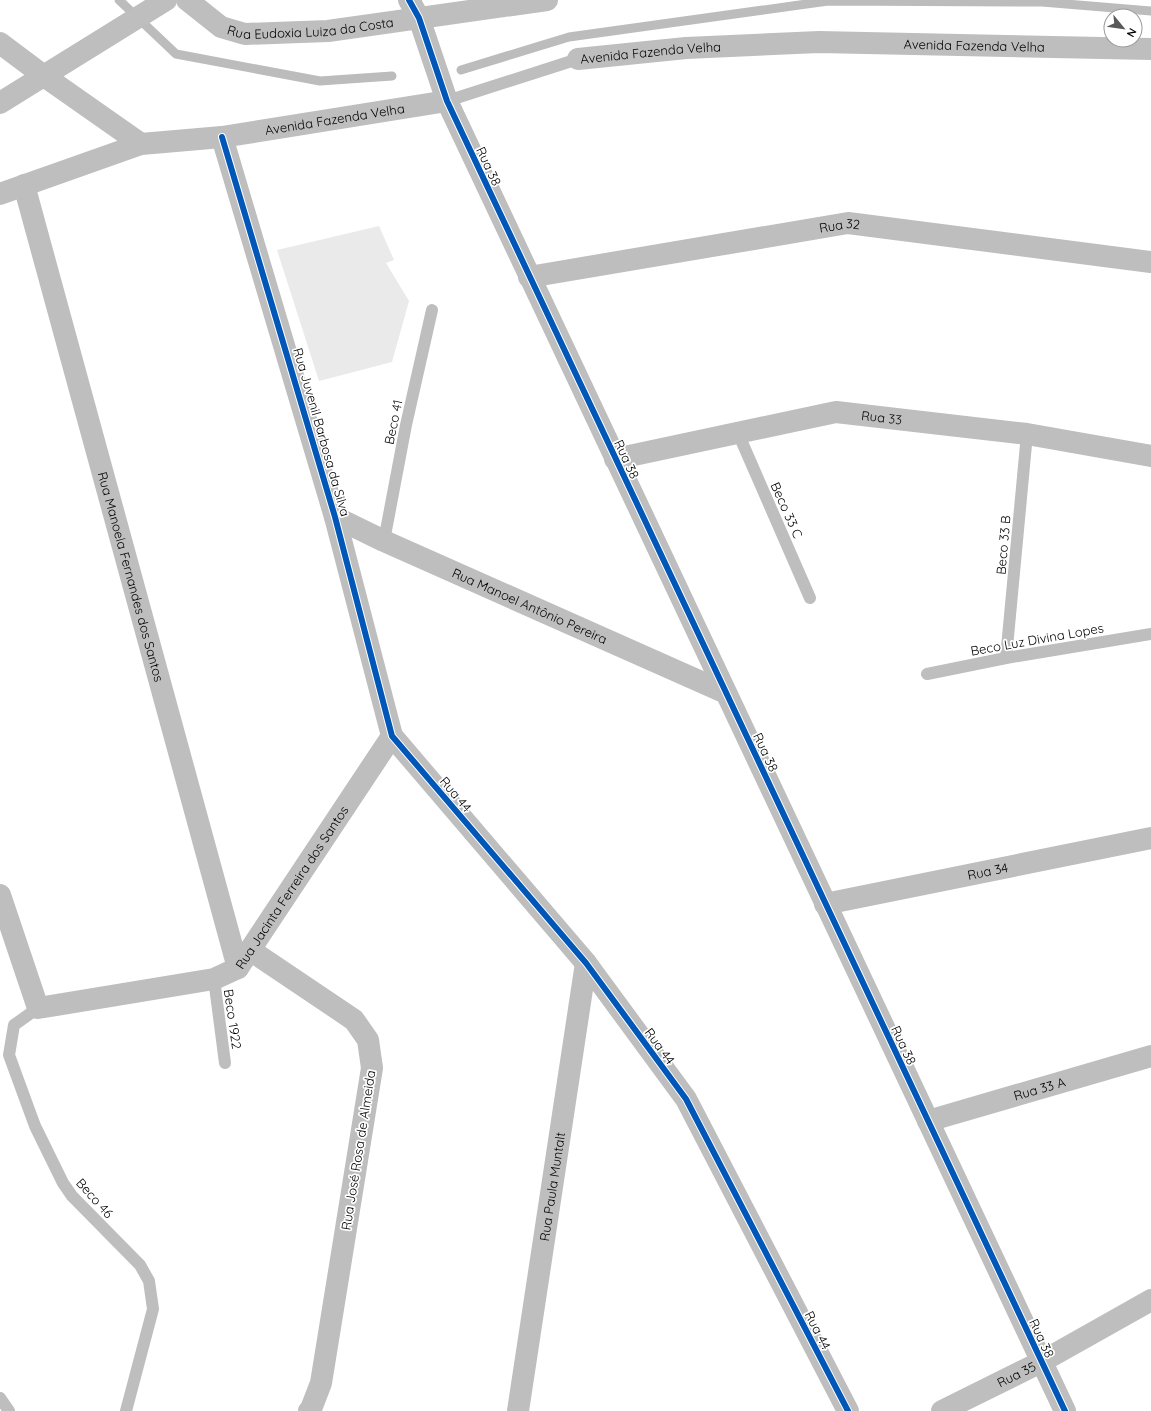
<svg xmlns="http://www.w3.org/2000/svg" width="1151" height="1411" font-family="Quicksand,sans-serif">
  <rect width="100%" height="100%" fill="#fff"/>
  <!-- green -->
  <path fill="#eaeaea" d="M379 226 394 260 386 263 409 301 392 362 319 381 277 250Z"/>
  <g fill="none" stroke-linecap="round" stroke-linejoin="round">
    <!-- stream -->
    <g stroke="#bcbcbc" stroke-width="9">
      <path d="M119 0 176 54 320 81 392 76"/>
      <path d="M461 70 569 37 828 1 1042 2 1151 11"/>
    </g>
    <!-- service -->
    <g stroke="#bebebe" stroke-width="12">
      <path d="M447 101 578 59"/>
      <path d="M738 433 810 598"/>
      <path d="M384 541 406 425 432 310"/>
      <path d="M1006 658 1027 434"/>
      <path d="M927 674 1006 658 1151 634"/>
      <path d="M214 979 225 1063"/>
      <path d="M38 1008 14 1025 9 1055 35 1126 63 1183 72 1196 140 1265 149 1281 153 1309 126 1411"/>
      <path d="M0 1398 9 1411"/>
    </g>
    <!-- minor -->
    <g stroke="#bebebe" stroke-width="22">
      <path id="s1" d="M187 0 221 27 245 34 328 31 547 0"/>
      <path d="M409 0 419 18 447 101 1065 1411"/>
      <path d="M0 43 44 76 141 144"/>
      <path id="s2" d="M578 59 686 48 819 42 1151 49"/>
      <path d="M0 103 166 0"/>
      <path d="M222 137 335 517 392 736 586 963 686 1099 848 1411"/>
      <path id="s3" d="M24 185 238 968"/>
      <path id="s4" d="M0 194 141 144 222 137 447 101"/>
      <path id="s5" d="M529 277 848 223 1151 262"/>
      <path id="s6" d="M615 459 836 412 1027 434 1151 456"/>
      <path id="s7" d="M335 517 384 541 726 693"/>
      <path id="s8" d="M0 895 38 1008 214 979 238 968 392 736"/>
      <path id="s9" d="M825 904 1151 838"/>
      <path d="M250 950 354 1020 368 1040 372 1068 321 1383 311 1409 309 1411"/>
      <path id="s10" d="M928 1121 1151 1056"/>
      <path id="s11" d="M518 1411 586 963"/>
      <path id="s12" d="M942 1411 1041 1362 1151 1300"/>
    </g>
    <defs>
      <g id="cycleway">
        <path d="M409 0 419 18 447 101 1065 1411"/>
        <path d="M222 137 335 517 392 736 586 963 686 1099 848 1411"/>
      </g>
    </defs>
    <!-- cycleway casing -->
    <use href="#cycleway" stroke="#fff" stroke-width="8"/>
    <!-- cycleway -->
    <use href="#cycleway" stroke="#0057b8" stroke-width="6"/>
  </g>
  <g text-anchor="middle" stroke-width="3.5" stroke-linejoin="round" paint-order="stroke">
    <!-- street labels -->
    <g font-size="13" fill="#000" stroke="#fff">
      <text dy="5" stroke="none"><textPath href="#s1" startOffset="134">Rua Eudoxia Luiza da Costa</textPath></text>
      <text dy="5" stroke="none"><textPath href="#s2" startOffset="397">Avenida Fazenda Velha</textPath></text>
      <text dy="5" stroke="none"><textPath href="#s2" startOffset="73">Avenida Fazenda Velha</textPath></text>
      <text dy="5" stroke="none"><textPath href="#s4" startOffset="345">Avenida Fazenda Velha</textPath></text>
      <text transform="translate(489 166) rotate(65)" y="5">Rua 38</text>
      <text dy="5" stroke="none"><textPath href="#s5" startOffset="315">Rua 32</textPath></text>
      <text dy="5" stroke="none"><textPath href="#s6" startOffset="272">Rua 33</textPath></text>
      <text transform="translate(393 422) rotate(-78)" y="5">Beco 41</text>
      <text transform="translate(322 432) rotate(74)" y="5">Rua Juvenil Barbosa da Silva</text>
      <text transform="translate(627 459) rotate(65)" y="5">Rua 38</text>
      <text transform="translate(787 510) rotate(66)" y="5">Beco 33 C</text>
      <text transform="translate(1003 545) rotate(-85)" y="5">Beco 33 B</text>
      <text dy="5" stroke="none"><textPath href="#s3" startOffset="406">Rua Manoela Fernandes dos Santos</textPath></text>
      <text dy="5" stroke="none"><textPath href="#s7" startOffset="214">Rua Manoel Antônio Pereira</textPath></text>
      <text transform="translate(1037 639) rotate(-10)" y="5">Beco Luz Divina Lopes</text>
      <text transform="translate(766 752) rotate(65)" y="5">Rua 38</text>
      <text transform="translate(456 794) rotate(50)" y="5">Rua 44</text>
      <text dy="5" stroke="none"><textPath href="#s9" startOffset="166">Rua 34</textPath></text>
      <text dy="5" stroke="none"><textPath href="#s8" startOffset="421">Rua Jacinta Ferreira dos Santos</textPath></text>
      <text transform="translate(233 1019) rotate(82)" y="5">Beco 1922</text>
      <text transform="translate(904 1045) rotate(65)" y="5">Rua 38</text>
      <text transform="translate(660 1046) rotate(54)" y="5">Rua 44</text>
      <text dy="5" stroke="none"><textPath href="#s10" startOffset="116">Rua 33 A</textPath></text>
      <text transform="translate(358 1150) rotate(-81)" y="5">Rua José Rosa de Almeida</text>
      <text dy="5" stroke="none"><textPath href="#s11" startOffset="227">Rua Paula Muntalt</textPath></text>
      <text transform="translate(95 1198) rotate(48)" y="5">Beco 46</text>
      <text transform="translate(818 1330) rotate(63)" y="5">Rua 44</text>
      <text transform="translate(1042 1338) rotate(65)" y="5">Rua 38</text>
      <text dy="5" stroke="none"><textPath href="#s12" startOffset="83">Rua 35</textPath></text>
    </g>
  </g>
  <!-- north arrow -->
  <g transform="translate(1123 28) rotate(119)"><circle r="19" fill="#ffffff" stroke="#999999"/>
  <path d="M0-3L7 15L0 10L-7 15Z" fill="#595959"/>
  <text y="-6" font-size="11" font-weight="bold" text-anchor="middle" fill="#000000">N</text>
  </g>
</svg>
